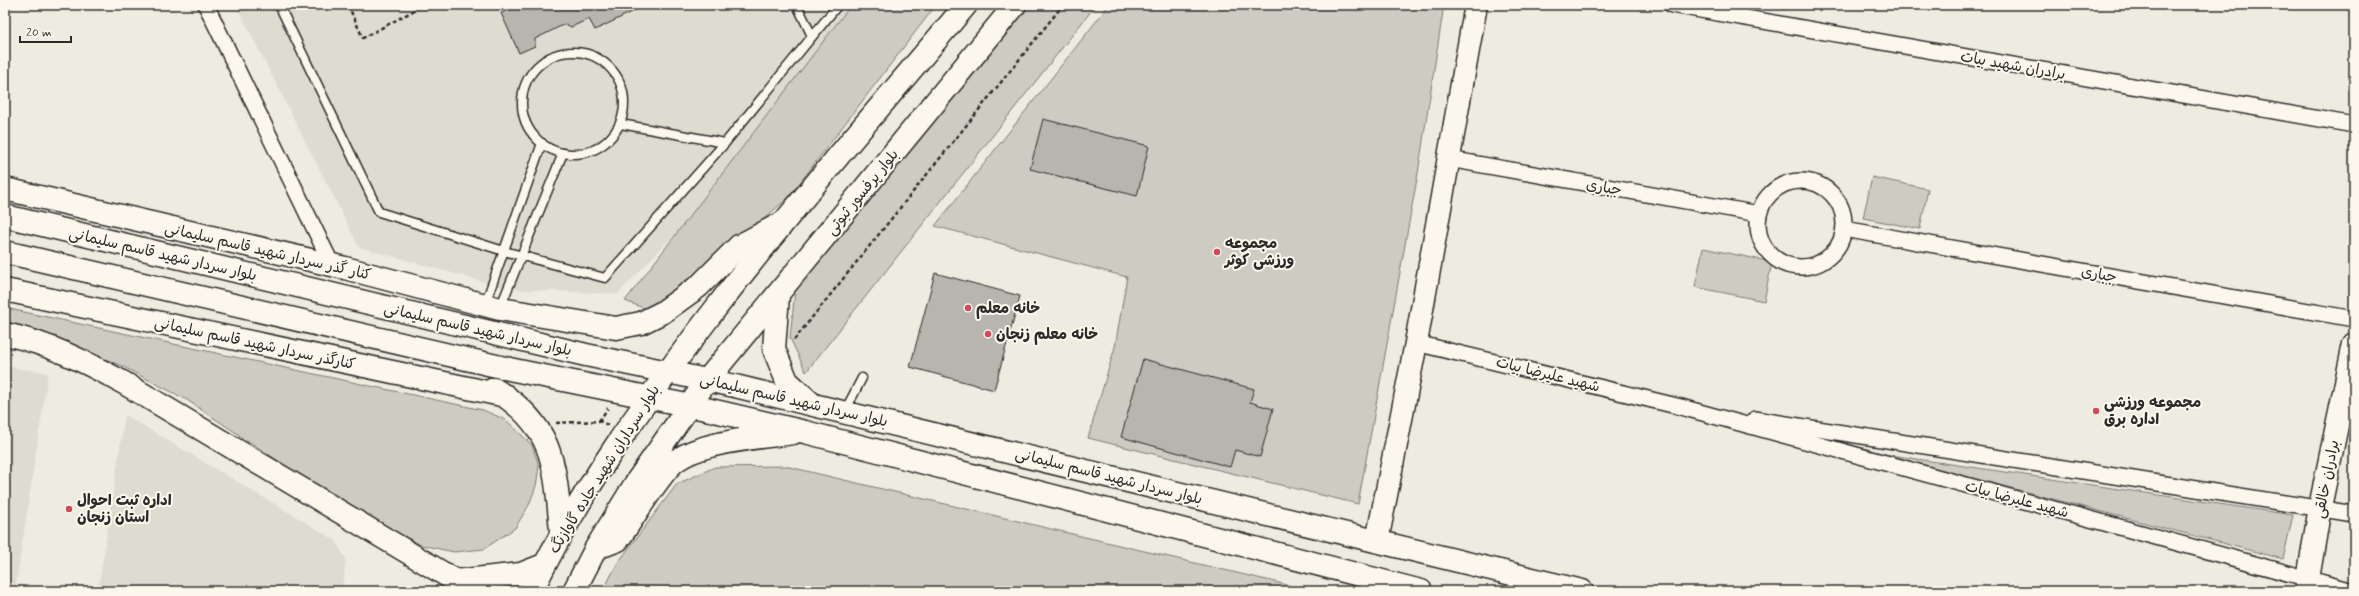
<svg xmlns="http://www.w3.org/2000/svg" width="2359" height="596" font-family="Mynerve,'Playpen Sans Arabic',sans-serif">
  <rect width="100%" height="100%" fill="#eeebe0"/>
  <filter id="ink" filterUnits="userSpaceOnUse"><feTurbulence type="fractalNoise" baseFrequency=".025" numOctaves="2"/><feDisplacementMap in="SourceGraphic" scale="8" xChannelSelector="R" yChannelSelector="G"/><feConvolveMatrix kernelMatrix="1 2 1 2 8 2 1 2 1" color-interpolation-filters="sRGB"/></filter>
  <g filter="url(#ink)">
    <!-- built -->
    <g fill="#dedbd1">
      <path d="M236 5H857L728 178 618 294 509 289 359 247Z"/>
      <path d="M5 366 48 373 15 591H5Z"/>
      <path d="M125 415 335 540 346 559 342 591H98Z"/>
    </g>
    <!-- green -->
    <g fill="#cecbc2" stroke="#7c7b76">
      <path d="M851 5H936L788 198 718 258 646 309 625 301Z"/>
      <path d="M1027 5H1096L806 372 790 338 795 290Z"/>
      <path d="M1109 5H1444L1418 173 1358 504 1088 438 1115 347 1127 277 935 226Z"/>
      <path d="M1872 177 1928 189 1920 229 1863 218Z"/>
      <path d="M1703 248 1772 262 1764 301 1695 287Z"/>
      <path d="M5 308 483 410 506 420 532 445 539 466 536 486 529 505 515 528 484 549 454 552 421 545 369 518 302 477 187 400 124 367 41 331 5 321Z"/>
      <path d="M1877 453 2293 515 2283 559Z"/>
      <path d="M785 466 1313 591H603L617 564 677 484 715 467Z"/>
    </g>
    <!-- building -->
    <g fill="#b8b5ae" stroke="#2b2b2b">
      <path d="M526 5H646L595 30 589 19 571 27 565 24 535 39V46L519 53 501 13 517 6 524 9Z"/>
      <path d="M1043 119 1149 146 1137 196 1030 169Z"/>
      <path d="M935 273 1020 296 994 390 910 367Z"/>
      <path d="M1143 359 1254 389 1250 402 1273 409 1260 457 1235 450 1230 467 1121 437Z"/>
    </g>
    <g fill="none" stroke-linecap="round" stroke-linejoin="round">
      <defs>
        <g id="lane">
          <path d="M279 5 379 212 504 251 605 278 725 143"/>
          <path d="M797 5 812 36"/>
          <circle cx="573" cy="103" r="51"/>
          <path d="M621 124 725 143 838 5"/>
          <path d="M482 304 489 293 542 143"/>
          <path d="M500 308 563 153"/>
          <path d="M845 411 862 378"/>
        </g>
        <g id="street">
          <path d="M206 5 332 265"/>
          <path d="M1672 5 2354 125"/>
          <path d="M1449 159 1759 214"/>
          <circle cx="1801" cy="224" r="43"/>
          <path d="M1844 229 2354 319"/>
          <path d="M1416 343 1681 407 2353 591"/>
          <path d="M1755 419 2354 514"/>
        </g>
        <g id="secondary">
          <path d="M5 189 345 268 500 309 616 328 641 323 663 312 699 286 739 246 782 223"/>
          <path d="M5 216 586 355 735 386 1582 591"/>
          <path d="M5 252 514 370 706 409 805 432 1421 591"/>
          <path d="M5 290 506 396"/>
          <path d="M778 295 774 349 787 381 811 403"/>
          <path d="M5 334C48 343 86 362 124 383L456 581 469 591"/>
          <path d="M494 389C555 426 555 466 561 531"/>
          <path d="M1377 541 1416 343 1476 5"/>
          <path d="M605 545 618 540C635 516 650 489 669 467 692 441 760 438 793 433"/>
          <path d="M456 581 521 574 544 565"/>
          <path d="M532 591C579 492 643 404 709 317 791 210 879 108 966 5"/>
          <path d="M574 591 596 548 637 481 708 379 1015 5"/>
          <path d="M2306 591 2320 507 2354 344"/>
        </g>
      </defs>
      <!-- lane casing -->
      <use href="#lane" stroke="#2b2b2b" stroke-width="11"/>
      <!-- street casing -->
      <use href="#street" stroke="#2b2b2b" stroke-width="18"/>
      <!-- secondary casing -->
      <use href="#secondary" stroke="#2b2b2b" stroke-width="25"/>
      <!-- path -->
      <g stroke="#2b2b2b" stroke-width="2.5" stroke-dasharray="4 3" stroke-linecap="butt">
        <path d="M348 5 363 38 424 5"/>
        <path d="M794 340 1063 5"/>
        <path d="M599 421 608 408"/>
        <path d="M556 423 599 421 608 425"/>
      </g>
      <!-- lane -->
      <use href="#lane" stroke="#fbf7ec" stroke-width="8"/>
      <!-- street -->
      <use href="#street" stroke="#fbf7ec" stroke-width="15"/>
      <!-- secondary -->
      <use href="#secondary" stroke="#fbf7ec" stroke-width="22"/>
    </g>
  </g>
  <!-- markers -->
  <g fill="#d1495b" stroke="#fbf7ec" stroke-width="1.5">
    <circle cx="1217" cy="252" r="4"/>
    <circle cx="968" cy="308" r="4"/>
    <circle cx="988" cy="334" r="4"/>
    <circle cx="2096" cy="411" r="4"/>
    <circle cx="69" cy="509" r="4"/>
  </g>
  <g text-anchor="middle" stroke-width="4" stroke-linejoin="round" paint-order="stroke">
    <!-- street labels -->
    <g font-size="15" fill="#2b2b2b" stroke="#fbf7ec">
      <text transform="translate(2013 65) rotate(10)" y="5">برادران شهید بیات</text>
      <text transform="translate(1604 187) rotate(10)" y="5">جباری</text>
      <text transform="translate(862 192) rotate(-51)" y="5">بلوار پرفسور ثبوتی</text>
      <text transform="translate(268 251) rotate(13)" y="5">کنار گذر سردار شهید قاسم سلیمانی</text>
      <text transform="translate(163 254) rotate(13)" y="5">بلوار سردار شهید قاسم سلیمانی</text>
      <text transform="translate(2099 274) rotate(10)" y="5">جباری</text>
      <text transform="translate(478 329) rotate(13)" y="5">بلوار سردار شهید قاسم سلیمانی</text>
      <text transform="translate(255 343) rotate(12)" y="5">کنارگذر سردار شهید قاسم سلیمانی</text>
      <text transform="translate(1548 374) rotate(14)" y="5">شهید علیرضا بیات</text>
      <text transform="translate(794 400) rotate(13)" y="5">بلوار سردار شهید قاسم سلیمانی</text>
      <text transform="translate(604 469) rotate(-58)" y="5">بلوار سرداران شهید جاده گاوازنگ</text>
      <text transform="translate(1109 476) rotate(14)" y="5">بلوار سردار شهید قاسم سلیمانی</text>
      <text transform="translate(2326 479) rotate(-79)" y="5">برادران خالقی</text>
      <text transform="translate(2017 499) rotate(15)" y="5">شهید علیرضا بیات</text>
    </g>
    <!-- poi labels -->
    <g font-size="15" font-weight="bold" fill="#2b2b2b" stroke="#fbf7ec" text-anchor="start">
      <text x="1225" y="248">مجموعه<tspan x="1225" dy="17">ورزشی کوثر</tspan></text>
      <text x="976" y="313">خانه معلم</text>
      <text x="996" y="339">خانه معلم زنجان</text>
      <text x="2104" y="407">مجموعه ورزشی<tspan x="2104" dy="17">اداره برق</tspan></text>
      <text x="77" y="505">اداره ثبت احوال<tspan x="77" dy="17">استان زنجان</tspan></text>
    </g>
  </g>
  <!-- margin -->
  <rect width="2359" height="596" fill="none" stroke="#fbf7ec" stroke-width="20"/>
  <rect x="10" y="10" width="2339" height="576" fill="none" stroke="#2b2b2b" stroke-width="1.5" filter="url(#ink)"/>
  <!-- scale -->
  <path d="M20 36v6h51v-6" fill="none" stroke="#2b2b2b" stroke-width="2"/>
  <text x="26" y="36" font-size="12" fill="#2b2b2b" stroke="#fbf7ec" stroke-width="3" paint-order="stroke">20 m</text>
</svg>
